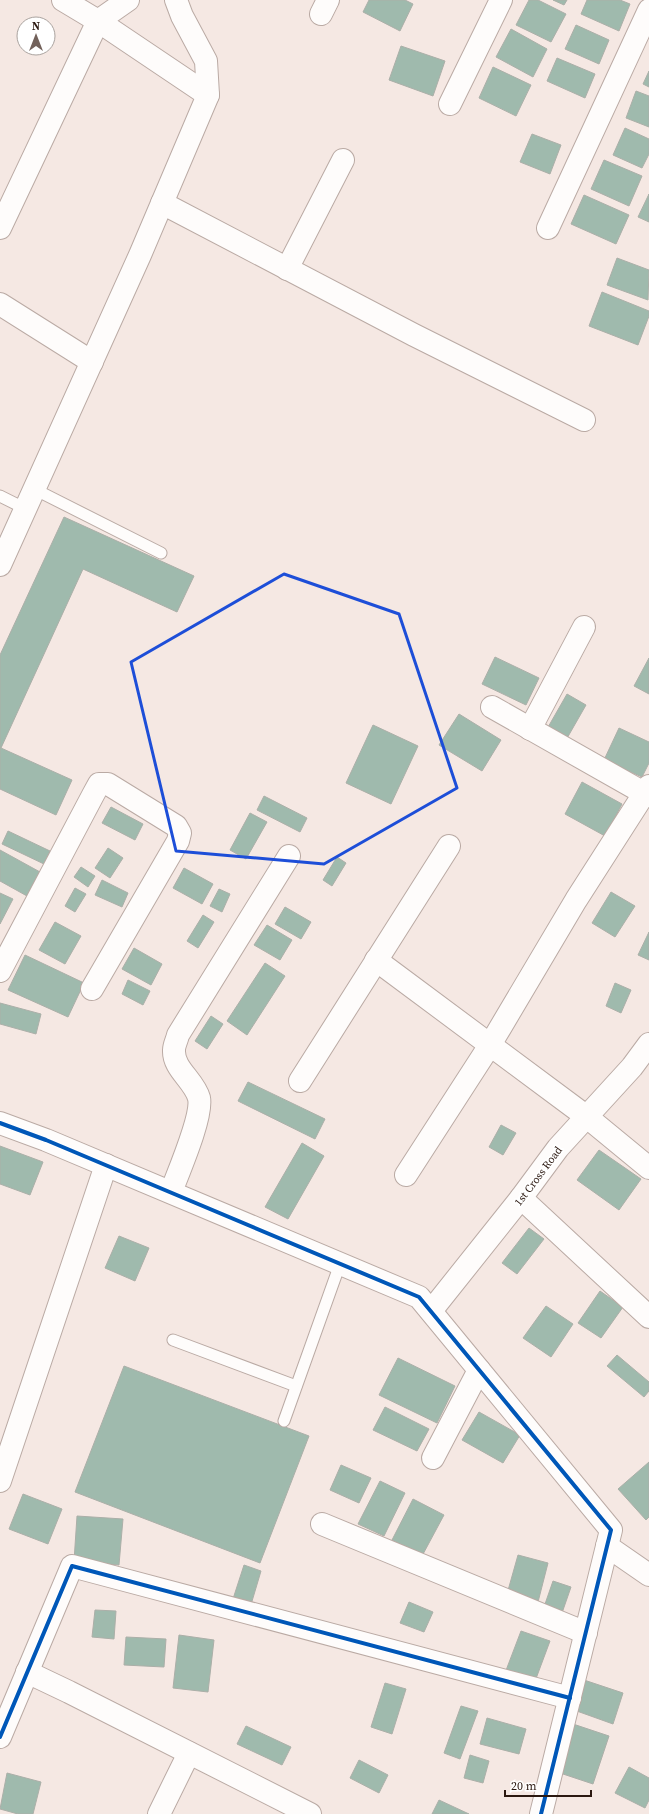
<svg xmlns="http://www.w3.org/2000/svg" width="649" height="1814" font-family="'Source Serif 4',serif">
  <rect width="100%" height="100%" fill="#f5e8e3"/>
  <!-- building -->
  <g fill="#9fbaad" stroke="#abafa8">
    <path d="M369 0H405L413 4 400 31 363 12Z"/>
    <path d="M529 0H538L566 14 551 42 516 25Z"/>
    <path d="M553 0H567L564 5Z"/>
    <path d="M587 0H620L630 4 619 31 581 14Z"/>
    <path d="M576 25 609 40 599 64 565 49Z"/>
    <path d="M511 29 547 49 533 77 496 57Z"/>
    <path d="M401 46 445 61 433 96 389 80Z"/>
    <path d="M557 58 595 74 585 98 547 81Z"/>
    <path d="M493 67 531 85 516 116 479 98Z"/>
    <path d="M649 71V87L643 84Z"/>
    <path d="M636 91 649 96V127L626 118Z"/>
    <path d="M625 128 649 139V154L642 168 613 155Z"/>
    <path d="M532 134 561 145 550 174 520 162Z"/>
    <path d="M604 160 642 176 629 206 591 189Z"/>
    <path d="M649 194V222L638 217Z"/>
    <path d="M584 195 629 215 616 244 571 224Z"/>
    <path d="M617 258 649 270 648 300 607 285Z"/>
    <path d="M602 292 649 311V316L638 345 589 326Z"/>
    <path d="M64 517 194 576 177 612 83 569 1 748 72 780 56 815 0 789V655Z"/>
    <path d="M495 657 539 678 526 705 482 684Z"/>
    <path d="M649 658V694L634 686Z"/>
    <path d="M567 694 586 705 566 740 547 729Z"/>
    <path d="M459 714 501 740 482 771 439 745Z"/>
    <path d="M373 725 418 746 391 804 346 783Z"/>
    <path d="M619 728 649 742V763L642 777 604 760Z"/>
    <path d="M582 782 622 804 605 836 565 814Z"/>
    <path d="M264 796 307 818 300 832 257 810Z"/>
    <path d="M111 807 143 824 135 840 102 823Z"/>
    <path d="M250 813 267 822 246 859 230 850Z"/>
    <path d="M8 831 50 851 44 864 2 844Z"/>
    <path d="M108 848 123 858 110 878 95 868Z"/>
    <path d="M0 850 40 872 27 896 0 881Z"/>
    <path d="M337 857 346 863 332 886 323 880Z"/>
    <path d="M81 867 95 876 88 887 74 877Z"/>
    <path d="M184 868 213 884 202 904 173 888Z"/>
    <path d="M102 880 128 893 122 907 95 895Z"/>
    <path d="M75 888 86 894 75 912 65 906Z"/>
    <path d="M219 889 230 894 222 912 210 906Z"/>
    <path d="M611 892 635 906 615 937 592 923Z"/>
    <path d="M0 893 13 899 0 924Z"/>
    <path d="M285 907 311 922 301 939 275 924Z"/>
    <path d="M203 915 214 922 198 948 187 941Z"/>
    <path d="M55 922 81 936 65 964 39 950Z"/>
    <path d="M267 925 292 940 280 960 254 945Z"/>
    <path d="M649 932V960L638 955Z"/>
    <path d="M134 948 162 964 151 985 122 969Z"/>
    <path d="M25 955 84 983 68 1017 8 990Z"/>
    <path d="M265 963 285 976 247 1035 227 1021Z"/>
    <path d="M128 980 150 991 143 1005 122 994Z"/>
    <path d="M615 983 631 990 621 1013 606 1006Z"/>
    <path d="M0 1003 41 1014 36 1034 0 1024Z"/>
    <path d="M211 1016 223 1024 207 1049 195 1041Z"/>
    <path d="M248 1082 325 1119 315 1139 238 1101Z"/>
    <path d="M501 1125 516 1133 503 1155 489 1147Z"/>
    <path d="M302 1143 324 1156 288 1219 265 1207Z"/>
    <path d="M0 1146 43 1162 30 1195 0 1184Z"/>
    <path d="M599 1150 641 1179 619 1210 577 1180Z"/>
    <path d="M529 1228 544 1239 517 1274 502 1263Z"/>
    <path d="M119 1236 149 1248 135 1281 105 1268Z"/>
    <path d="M600 1291 623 1307 601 1338 578 1323Z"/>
    <path d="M546 1306 573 1324 551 1357 523 1338Z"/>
    <path d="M617 1355 649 1382V1391L644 1397 607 1366Z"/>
    <path d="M398 1358 455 1386 437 1423 379 1395Z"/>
    <path d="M124 1366 309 1436 260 1563 75 1492Z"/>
    <path d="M385 1407 429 1429 417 1451 373 1430Z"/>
    <path d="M479 1412 520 1435 503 1463 462 1440Z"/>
    <path d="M649 1462V1517L646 1520 618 1489Z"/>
    <path d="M341 1465 371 1478 359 1503 330 1490Z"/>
    <path d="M380 1481 405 1493 384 1536 358 1524Z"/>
    <path d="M23 1494 62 1509 48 1544 9 1529Z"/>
    <path d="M413 1499 444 1515 422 1556 392 1540Z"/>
    <path d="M77 1516 123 1519 119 1565 74 1561Z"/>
    <path d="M518 1555 548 1563 538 1602 507 1594Z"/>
    <path d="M244 1565 261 1571 250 1608 232 1602Z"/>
    <path d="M553 1581 571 1587 562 1613 544 1607Z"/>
    <path d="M409 1602 433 1612 424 1632 400 1623Z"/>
    <path d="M95 1610 116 1611 114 1639 92 1637Z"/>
    <path d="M521 1631 550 1641 534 1684 505 1673Z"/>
    <path d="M179 1635 214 1640 208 1692 173 1688Z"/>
    <path d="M126 1637 166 1639 164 1667 124 1665Z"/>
    <path d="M584 1680 623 1693 613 1724 574 1710Z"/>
    <path d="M385 1683 406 1689 392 1734 371 1727Z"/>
    <path d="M461 1706 478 1711 460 1759 444 1753Z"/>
    <path d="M487 1718 526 1729 519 1754 480 1744Z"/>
    <path d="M573 1724 609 1736 593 1784 557 1772Z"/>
    <path d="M246 1726 291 1747 282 1765 237 1744Z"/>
    <path d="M470 1755 489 1761 483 1783 464 1778Z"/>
    <path d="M359 1760 388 1775 379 1793 350 1778Z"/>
    <path d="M629 1767 649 1778V1800L645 1808 615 1793Z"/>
    <path d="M7 1773 41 1782 33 1814H18L0 1809Z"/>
    <path d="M439 1800 469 1814H432Z"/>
  </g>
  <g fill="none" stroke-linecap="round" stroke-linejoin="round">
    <defs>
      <g id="service">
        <path d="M34 489 161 553"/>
        <path d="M0 496 26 509"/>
        <path d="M173 1340 296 1386"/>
        <path d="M284 1421 340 1264"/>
      </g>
      <g id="minor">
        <path d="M63 0 98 21 208 95"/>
        <path d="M321 14 328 0"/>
        <path d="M450 104 501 0"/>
        <path d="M162 203 414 335 584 420"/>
        <path d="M0 228 98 21 128 0"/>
        <path d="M548 228 649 10"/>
        <path d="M287 269 343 160"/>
        <path d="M0 304 92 362"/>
        <path d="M0 565 140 255 208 95 206 61 182 16 176 0"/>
        <path d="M492 707 649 796"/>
        <path d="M530 729 584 627"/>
        <path d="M376 960 587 1117 649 1168"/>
        <path d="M0 971 93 795 99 784H108L176 826 180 833 178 841 92 989"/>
        <path d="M300 1081 449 846"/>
        <path d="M0 1123 46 1140 419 1297 611 1530 541 1814"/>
        <path d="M406 1175 490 1045 576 900 649 786"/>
        <path d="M171 1192C178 1173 203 1116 199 1098 194 1080 173 1069 174 1050 174 1045 177 1040 178 1035L289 856"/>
        <path d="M521 1198 649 1317"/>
        <path d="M431 1311 521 1198 558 1148 632 1067 649 1044"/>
        <path d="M433 1458 479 1370"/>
        <path d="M0 1481 106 1165"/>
        <path d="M322 1524 586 1633"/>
        <path d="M607 1546 649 1575"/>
        <path d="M27 1672 69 1692 310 1814"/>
        <path d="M0 1737 72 1566 570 1698"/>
        <path d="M159 1814 189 1753"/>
      </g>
    </defs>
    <!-- service casing -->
    <use href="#service" stroke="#baaaa4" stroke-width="13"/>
    <!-- minor casing -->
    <use href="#minor" stroke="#baaaa4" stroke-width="24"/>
    <!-- service -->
    <use href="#service" stroke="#fefcfb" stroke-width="11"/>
    <!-- minor -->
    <use href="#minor" stroke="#fefcfb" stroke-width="22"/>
    <defs>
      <g id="cycleway">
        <path d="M0 1123 46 1140 419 1297 611 1530 541 1814"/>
        <path d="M0 1737 72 1566 570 1698"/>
      </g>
    </defs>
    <!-- cycleway casing -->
    <use href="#cycleway" stroke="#fff" stroke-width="6"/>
    <!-- cycleway -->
    <use href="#cycleway" stroke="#0057b8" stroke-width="4"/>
  </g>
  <!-- marked area -->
  <path fill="none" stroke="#1d4ed8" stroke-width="3" stroke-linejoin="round" d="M284 574 399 614 457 788 324 864 176 851 131 662Z"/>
  <g text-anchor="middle" stroke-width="4" stroke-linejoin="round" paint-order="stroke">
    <!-- street labels -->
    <g font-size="11" fill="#2b1810" stroke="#fff">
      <text transform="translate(538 1176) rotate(-53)" y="4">1st Cross Road</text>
    </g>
  </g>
  <!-- north arrow -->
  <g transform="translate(36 36)"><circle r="19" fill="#ffffff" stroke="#aaa39f"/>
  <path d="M0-3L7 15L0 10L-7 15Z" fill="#72615a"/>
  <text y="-6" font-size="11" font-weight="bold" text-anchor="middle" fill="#2b1810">N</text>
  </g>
  <!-- scale -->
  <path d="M505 1790v6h86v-6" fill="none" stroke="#2b1810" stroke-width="2"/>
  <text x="511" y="1790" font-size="12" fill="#2b1810" stroke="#ffffff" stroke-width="3" paint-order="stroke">20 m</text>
</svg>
